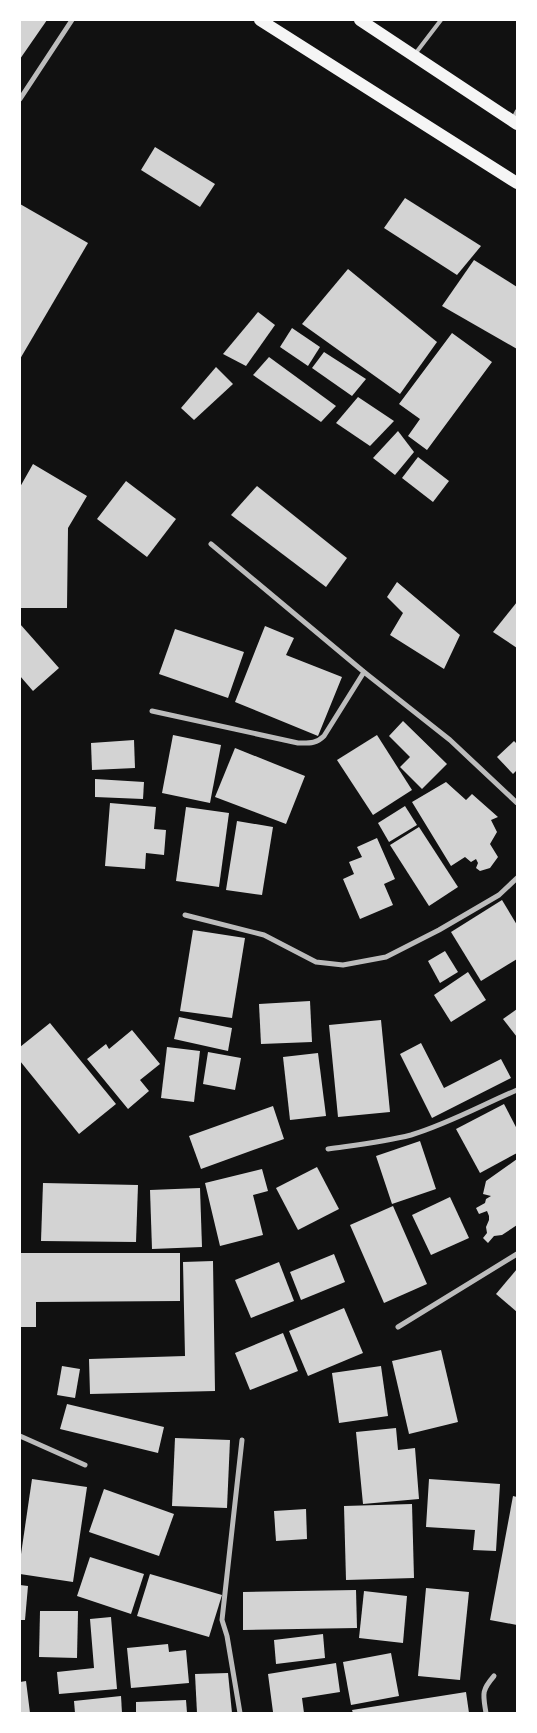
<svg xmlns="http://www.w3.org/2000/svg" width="537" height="1733" font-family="'Sofia Sans Condensed',sans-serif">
  <rect width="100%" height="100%" fill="#111"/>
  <!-- building -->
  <g fill="#d3d3d3">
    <path d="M20 20H47L20 59Z"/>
    <path d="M155 147 215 184 200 207 141 170Z"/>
    <path d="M405 198 481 246 457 275 384 228Z"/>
    <path d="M20 204 88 243 20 359Z"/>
    <path d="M474 260 517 287V349L442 306Z"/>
    <path d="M348 269 437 342 400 394 302 324Z"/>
    <path d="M258 312 275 325 246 366 223 354Z"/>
    <path d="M292 328 320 347 308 366 280 347Z"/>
    <path d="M452 333 492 362 427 450 408 436 420 419 399 404Z"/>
    <path d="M324 352 366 379 352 396 312 368Z"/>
    <path d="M269 357 336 406 321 422 253 375Z"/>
    <path d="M216 367 233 384 194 420 181 408Z"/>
    <path d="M358 397 394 421 370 446 336 423Z"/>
    <path d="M398 431 414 452 395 475 373 458Z"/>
    <path d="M418 457 449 481 433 502 402 478Z"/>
    <path d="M33 464 87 496 68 528 67 608H20V487Z"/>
    <path d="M126 481 176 519 147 557 97 519Z"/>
    <path d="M257 486 347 558 326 587 231 515Z"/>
    <path d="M397 582 460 635 444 669 390 635 403 613 387 597Z"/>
    <path d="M517 602V648L493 632Z"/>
    <path d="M20 624 59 668 33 691 20 676Z"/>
    <path d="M265 626 294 638 286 655 342 677 318 736 235 702Z"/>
    <path d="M175 629 244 652 228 698 159 674Z"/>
    <path d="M403 721 447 764 422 789 400 767 410 757 389 736Z"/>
    <path d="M173 735 221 745 210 803 162 793Z"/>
    <path d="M377 735 412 790 373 815 337 760Z"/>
    <path d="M134 740 135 768 92 770 91 743Z"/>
    <path d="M514 741 517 744V770L513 774 497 757Z"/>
    <path d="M235 748 305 776 286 824 215 797Z"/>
    <path d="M95 779 144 782 143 799 95 797Z"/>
    <path d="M446 782 466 800 472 794 498 817 491 820 497 832 490 844 498 857 490 868 480 871 476 868 478 863 476 859 471 862 465 857 451 866 412 802Z"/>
    <path d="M110 803 156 807 154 829 166 830 164 855 146 853 145 869 105 866Z"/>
    <path d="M405 806 417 825 389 842 378 823Z"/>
    <path d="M186 807 229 813 219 887 176 881Z"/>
    <path d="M237 821 273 827 262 895 226 890Z"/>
    <path d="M419 827 458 887 429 906 390 845Z"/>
    <path d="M377 838 395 879 384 884 393 905 360 919 343 879 354 874 349 862 362 857 357 847Z"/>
    <path d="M502 900 517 925V959L481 981 451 932Z"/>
    <path d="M193 930 245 938 232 1018 180 1011Z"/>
    <path d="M445 951 458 972 440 983 428 961Z"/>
    <path d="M468 972 486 1000 451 1022 434 995Z"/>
    <path d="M310 1001 312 1042 261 1044 259 1004Z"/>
    <path d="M517 1009V1037L503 1019Z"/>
    <path d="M179 1017 232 1028 228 1051 174 1039Z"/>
    <path d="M381 1020 390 1112 338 1117 329 1025Z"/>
    <path d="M50 1023 116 1104 79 1134 20 1061V1047Z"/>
    <path d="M132 1030 160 1064 140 1080 149 1091 128 1109 87 1059 106 1044 109 1049Z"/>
    <path d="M421 1043 444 1088 501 1059 511 1078 432 1118 400 1054Z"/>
    <path d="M167 1047 200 1051 194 1102 161 1098Z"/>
    <path d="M208 1052 241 1058 235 1090 203 1084Z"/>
    <path d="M318 1053 326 1116 290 1120 283 1057Z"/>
    <path d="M504 1104 517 1129V1153L480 1173 456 1129Z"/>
    <path d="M273 1106 284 1139 201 1169 189 1136Z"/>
    <path d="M420 1141 436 1189 392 1204 376 1156Z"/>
    <path d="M517 1159V1225L502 1235 494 1236 488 1243 483 1238 487 1233 486 1227 489 1220V1216L487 1211 479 1214 476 1208 485 1203 486 1199 491 1196 483 1194 486 1181Z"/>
    <path d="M317 1167 339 1209 298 1230 276 1188Z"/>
    <path d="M262 1169 268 1191 253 1195 263 1235 220 1246 205 1183Z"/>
    <path d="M43 1183 138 1185 136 1242 41 1241Z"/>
    <path d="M200 1188 202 1247 152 1249 150 1190Z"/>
    <path d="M450 1197 469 1238 431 1255 412 1215Z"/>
    <path d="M393 1206 427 1284 384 1303 350 1225Z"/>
    <path d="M20 1253H180V1301L36 1302V1327H20Z"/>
    <path d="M334 1254 345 1282 301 1300 290 1272Z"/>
    <path d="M213 1261 215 1391 90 1394 89 1359 185 1356 183 1262Z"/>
    <path d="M279 1262 294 1301 251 1318 235 1280Z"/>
    <path d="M517 1269V1312L496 1294Z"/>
    <path d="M344 1308 363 1353 308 1376 289 1331Z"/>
    <path d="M283 1333 298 1371 250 1390 235 1353Z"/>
    <path d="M441 1350 458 1422 409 1434 392 1361Z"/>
    <path d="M62 1366 80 1369 75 1398 57 1395Z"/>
    <path d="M381 1366 388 1416 339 1423 332 1373Z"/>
    <path d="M67 1404 164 1427 158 1453 60 1429Z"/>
    <path d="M396 1428 398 1450 415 1448 419 1499 363 1504 356 1432Z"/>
    <path d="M175 1438 230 1440 227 1508 172 1506Z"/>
    <path d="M32 1479 87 1487 73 1582 20 1574V1561Z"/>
    <path d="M429 1479 500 1484 496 1551 473 1550 475 1530 426 1527Z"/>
    <path d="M104 1489 174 1514 159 1556 89 1532Z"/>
    <path d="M513 1496 517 1497V1625L490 1620Z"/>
    <path d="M412 1504 414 1578 346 1580 344 1506Z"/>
    <path d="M306 1509 307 1539 276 1541 274 1511Z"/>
    <path d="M90 1557 144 1574 131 1614 77 1596Z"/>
    <path d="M150 1574 222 1595 209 1637 137 1616Z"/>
    <path d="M20 1585 28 1586 25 1620H20Z"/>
    <path d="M426 1588 469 1592 460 1680 418 1676Z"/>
    <path d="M356 1590 357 1628 243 1630V1592Z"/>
    <path d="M364 1591 407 1596 403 1643 359 1638Z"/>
    <path d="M40 1611H78L77 1658 39 1657Z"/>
    <path d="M111 1617 117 1689 59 1694 57 1672 94 1668 90 1619Z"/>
    <path d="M323 1634 325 1658 276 1664 274 1640Z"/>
    <path d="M168 1644 169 1652 186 1650 189 1683 131 1688 127 1648Z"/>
    <path d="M391 1653 399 1696 351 1705 343 1662Z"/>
    <path d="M336 1663 340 1692 302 1698 304 1713H276L273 1712 268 1674Z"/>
    <path d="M228 1673 232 1713H197L195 1674Z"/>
    <path d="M26 1681 30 1713H20V1682Z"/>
    <path d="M466 1692 469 1713H353L352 1710Z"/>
    <path d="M121 1696 122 1713H75L74 1701Z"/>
    <path d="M186 1700 187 1713H136V1702Z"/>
  </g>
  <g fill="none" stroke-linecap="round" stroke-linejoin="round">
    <!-- service -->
    <g stroke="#bcbcbc" stroke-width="4">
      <path d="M415 54 441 20"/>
      <path d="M513 119 517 111"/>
    </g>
    <!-- minor -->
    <g stroke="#bcbcbc" stroke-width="5">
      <path d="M20 99 72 20"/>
      <path d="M211 544 364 672 450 740 517 803"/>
      <path d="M152 711 298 743C309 743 316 744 324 736L364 672"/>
      <path d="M185 915 264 935 316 962 343 965 386 957 439 930 499 895 517 878"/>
      <path d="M328 1149C356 1145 384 1142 411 1135 448 1124 482 1105 517 1090"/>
      <path d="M398 1327 517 1254"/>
      <path d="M20 1436 85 1465"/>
      <path d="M240 1713 227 1636 222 1620 242 1440"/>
      <path d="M486 1713C483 1694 481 1691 494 1676"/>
    </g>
    <!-- primary -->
    <g stroke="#f5f5f5" stroke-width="12">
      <path d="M260 20 517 183"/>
      <path d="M360 20 517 124"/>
    </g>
  </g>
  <!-- border -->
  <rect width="537" height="1733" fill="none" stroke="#ffffff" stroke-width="42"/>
</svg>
